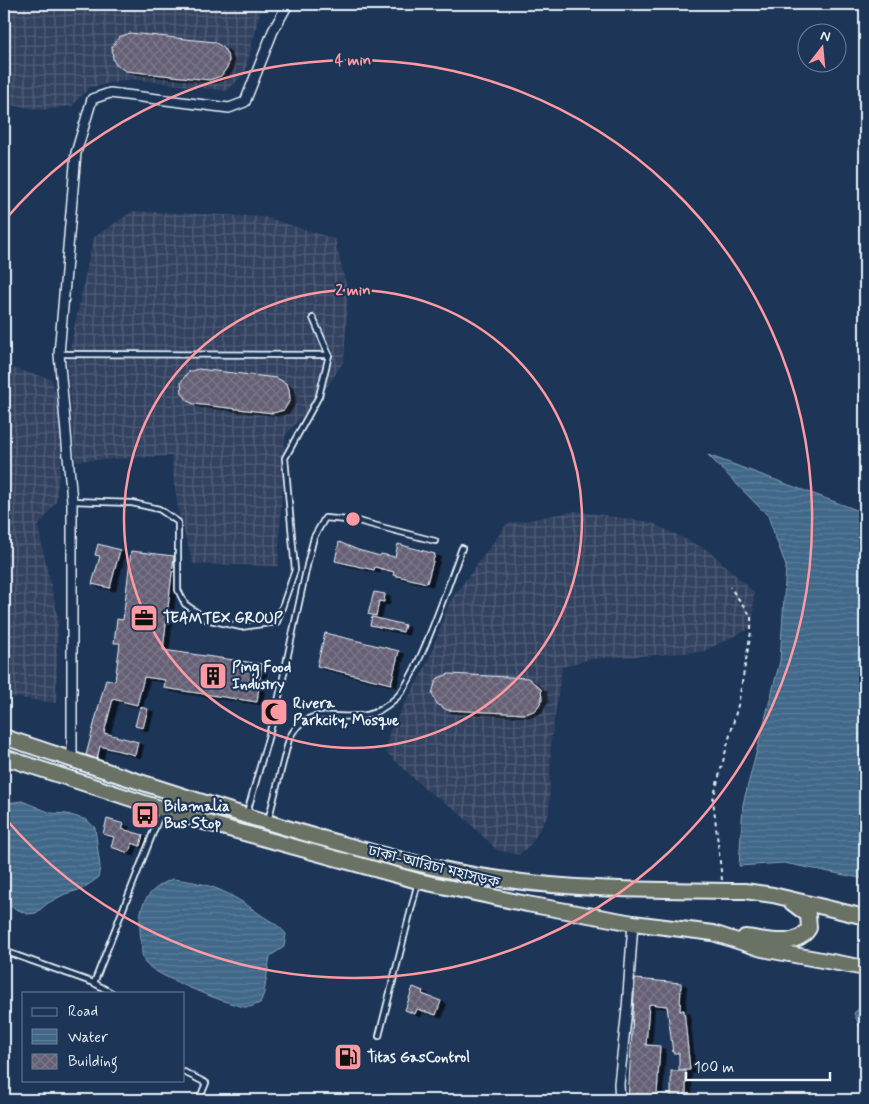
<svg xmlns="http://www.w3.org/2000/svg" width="869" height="1104" font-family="Mynerve,'Noto Sans Bengali',sans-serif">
  <defs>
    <pattern id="industrial-grid" width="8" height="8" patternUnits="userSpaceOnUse" patternTransform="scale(1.25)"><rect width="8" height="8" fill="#334260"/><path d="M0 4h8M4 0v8" fill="none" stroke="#515e78"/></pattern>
    <pattern id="water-rules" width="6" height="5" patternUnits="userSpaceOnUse" patternTransform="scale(1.25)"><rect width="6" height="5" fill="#416889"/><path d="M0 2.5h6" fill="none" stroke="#5c7e9a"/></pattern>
    <pattern id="building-cross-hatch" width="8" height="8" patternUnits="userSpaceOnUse" patternTransform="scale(1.25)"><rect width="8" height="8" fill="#656075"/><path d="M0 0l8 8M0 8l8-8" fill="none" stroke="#7b7789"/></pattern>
    <filter id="shadow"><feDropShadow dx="5.5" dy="3" stdDeviation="0" flood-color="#0009"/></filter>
  </defs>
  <rect width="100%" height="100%" fill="#1d3557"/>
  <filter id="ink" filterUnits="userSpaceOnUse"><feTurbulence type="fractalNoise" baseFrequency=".02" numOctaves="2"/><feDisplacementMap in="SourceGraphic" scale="10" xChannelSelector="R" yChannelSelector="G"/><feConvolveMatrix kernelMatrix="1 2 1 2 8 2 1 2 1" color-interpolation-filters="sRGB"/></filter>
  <g filter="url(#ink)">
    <!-- industrial -->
    <g fill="url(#industrial-grid)">
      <path d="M4 4H262L245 73 227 91 133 79 90 87 72 106 42 110 4 104Z"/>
      <path d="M133 211 265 217 335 239 348 293 344 361 327 387 285 436 278 566 193 564 178 510 171 456 76 461 67 363 93 238Z"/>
      <path d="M4 366 52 379 64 434 56 502 38 527 58 617 56 703 4 696Z"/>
      <path d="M575 511 650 522 708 550 754 592 753 627 702 652 590 659 562 667 551 741 549 814 531 844 519 855 497 850 456 810 426 790 386 752 389 732 427 664 450 601 507 524Z"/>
    </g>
    <!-- water -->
    <g fill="url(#water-rules)" stroke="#849fb5">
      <path d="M708 455 865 513V879L784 863 739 866 743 804 780 661 786 566 768 516Z"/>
      <path d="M22 801 51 813 67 814 87 820 95 828 100 867 98 878 82 889 65 894 48 903 36 913 27 914 10 906C10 897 5 892 4 884 0 864 4 823 6 803Z"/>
      <path d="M172 879C212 883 229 892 261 915 270 921 279 925 286 934L284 947 270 956 264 993 260 1003C255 1005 250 1008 245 1007 226 1004 156 976 145 963 141 956 142 947 141 940 137 908 143 892 172 879Z"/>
      <path d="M865 1003V1100H859L864 1038 854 1013Z"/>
    </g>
    <!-- building -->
    <g fill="url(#building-cross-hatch)" stroke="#e8f1f8" filter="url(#shadow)">
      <path d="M130 33 214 42 224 48 229 59 228 66 221 76 210 80 126 71 116 65 113 59 112 47 119 37Z"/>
      <path d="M198 369 277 378 287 384 289 389 290 400 284 410 273 413 194 404 189 402 182 393 181 382 188 372Z"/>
      <path d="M339 542 358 550 380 556 381 554 395 557 398 544 435 554 427 583 393 575 394 572 375 567 374 570 335 561Z"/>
      <path d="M98 544 120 550 110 588 92 584 100 556 95 555Z"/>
      <path d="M131 551 174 556 163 650 262 664 257 702 164 688 165 680 144 677 137 705 113 699 104 733 138 742 135 755 100 746 97 759 86 755 106 679 115 681 120 643H114L117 619 123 620Z"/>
      <path d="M374 592 385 594 384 602 379 601 376 616 368 614Z"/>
      <path d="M372 617 405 625 403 632 370 625Z"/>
      <path d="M325 633 399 651 391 684 317 666Z"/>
      <path d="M449 674 528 678 541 689 542 700 536 710 526 714 447 710 437 704 432 694 435 683 438 678Z"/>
      <path d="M140 707 148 709 143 728 135 726Z"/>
      <path d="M107 819 124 824 122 829 143 835 140 846 132 843 129 853 111 847 114 837 103 834Z"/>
      <path d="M635 979 681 983 680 1011 684 1010 690 1070H679V1053H673L667 1006 649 1004 646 1045 660 1046 657 1095 636 1094V1100H628Z"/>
      <path d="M413 987 423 991 422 994 441 1001 436 1015 417 1009 415 1014 405 1010Z"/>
      <rect x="671" y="1071" width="15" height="29"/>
    </g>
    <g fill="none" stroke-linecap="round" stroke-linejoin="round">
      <defs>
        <g id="service">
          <path d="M59 354 329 355"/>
          <path d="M72 501 132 503 159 509 178 522V590L185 604 206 619 241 627 277 622 295 570 285 458 319 396 329 355 313 318"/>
          <path d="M4 773 11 761"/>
          <path d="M247 813 277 706 308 561 314 537 325 518 358 521 435 541"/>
          <path d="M268 821 289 739C307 702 337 722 367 715 378 713 387 706 396 698 417 679 450 580 462 548"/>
          <path d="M4 951 94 983 112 993"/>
          <path d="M94 983 162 810"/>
          <path d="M379 1036 418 882"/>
          <path d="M184 1072 206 1083 199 1100"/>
        </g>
        <g id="minor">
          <path d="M72 759V501L59 354 76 153 92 99 110 93 229 108 245 102 273 31 288 4"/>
          <path d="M620 1100 619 1084 627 1009 633 923"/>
        </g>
        <g id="trunk">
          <path d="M4 737C107 771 209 806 314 836 375 853 437 871 500 879 580 891 664 890 745 891L773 895 865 917"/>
          <path d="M4 757 193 819 418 881 527 904 633 923 713 933 762 949 865 968"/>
          <path d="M745 937C765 939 797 949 809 928L808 915 792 903"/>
        </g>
      </defs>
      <!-- service casing -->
      <use href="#service" stroke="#e8f1f8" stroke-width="8"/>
      <!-- minor casing -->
      <use href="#minor" stroke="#e8f1f8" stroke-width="12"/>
      <!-- trunk casing -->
      <use href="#trunk" stroke="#e8f1f8" stroke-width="18"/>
      <!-- path -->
      <path stroke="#e8f1f8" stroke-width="2" stroke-dasharray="4 4" stroke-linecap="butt" d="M722 880 713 799 738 705 751 632V616L730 587"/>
      <!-- service -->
      <use href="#service" stroke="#1d3557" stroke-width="4.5"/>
      <!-- minor -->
      <use href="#minor" stroke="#1d3557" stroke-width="9"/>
      <!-- trunk -->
      <use href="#trunk" stroke="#6b7165" stroke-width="14"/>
    </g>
  </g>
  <!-- distance rings -->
  <g fill="none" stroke="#ff9aa2" stroke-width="2.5">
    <circle cx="353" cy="519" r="229"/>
    <path d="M4 221A459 459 0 1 1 4 817"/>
  </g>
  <!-- icons -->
  <defs>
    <symbol id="office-square" viewBox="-11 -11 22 22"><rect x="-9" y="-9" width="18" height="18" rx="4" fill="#ff9aa2" stroke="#1d3557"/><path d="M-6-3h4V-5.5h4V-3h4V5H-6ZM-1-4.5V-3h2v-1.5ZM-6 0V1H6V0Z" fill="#111"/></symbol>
    <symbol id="building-square" viewBox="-11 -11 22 22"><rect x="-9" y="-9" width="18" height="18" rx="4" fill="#ff9aa2" stroke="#1d3557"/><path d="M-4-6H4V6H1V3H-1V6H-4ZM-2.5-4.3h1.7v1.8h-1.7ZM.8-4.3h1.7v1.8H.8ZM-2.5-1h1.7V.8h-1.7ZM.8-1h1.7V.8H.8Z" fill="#111"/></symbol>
    <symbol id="mosque-square" viewBox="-11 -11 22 22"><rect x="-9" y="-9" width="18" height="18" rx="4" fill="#ff9aa2" stroke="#1d3557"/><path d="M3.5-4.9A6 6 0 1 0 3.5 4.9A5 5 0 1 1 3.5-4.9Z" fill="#111"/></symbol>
    <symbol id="bus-square" viewBox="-11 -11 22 22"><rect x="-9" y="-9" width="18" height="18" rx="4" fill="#ff9aa2" stroke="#1d3557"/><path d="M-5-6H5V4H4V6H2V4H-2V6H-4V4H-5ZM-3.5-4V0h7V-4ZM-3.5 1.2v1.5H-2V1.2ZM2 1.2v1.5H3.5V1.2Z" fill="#111"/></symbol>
    <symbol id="fuel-square" viewBox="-11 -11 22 22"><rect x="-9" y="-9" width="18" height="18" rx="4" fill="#ff9aa2" stroke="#1d3557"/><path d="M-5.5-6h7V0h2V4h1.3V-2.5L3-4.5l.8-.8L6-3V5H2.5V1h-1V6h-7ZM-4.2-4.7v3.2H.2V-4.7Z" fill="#111"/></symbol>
  </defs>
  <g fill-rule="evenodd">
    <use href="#office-square" x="128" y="602" width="32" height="32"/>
    <use href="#building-square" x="197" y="660" width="32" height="32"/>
    <use href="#mosque-square" x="258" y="696" width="32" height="32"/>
    <use href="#bus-square" x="129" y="799" width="32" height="32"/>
    <use href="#fuel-square" x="332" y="1041" width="32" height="32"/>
  </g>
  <g text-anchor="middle" stroke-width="4.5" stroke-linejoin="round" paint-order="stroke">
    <!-- poi labels -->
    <g font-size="15" font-weight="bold" fill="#e8f1f8" stroke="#1d3557" text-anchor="start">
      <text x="163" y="623">TEAMTEX GROUP</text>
      <text x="232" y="672">Ping Food<tspan x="232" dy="17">Industry</tspan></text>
      <text x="293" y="708">Rivera<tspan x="293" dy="17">Parkcity, Mosque</tspan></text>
      <text x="164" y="811">Bilamalia<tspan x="164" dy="17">Bus Stop</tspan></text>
      <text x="367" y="1062">Titas GasControl</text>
    </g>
    <!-- street labels -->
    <g font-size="15" fill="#e8f1f8" stroke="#1d3557">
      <text transform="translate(434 866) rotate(14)" y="5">ঢাকা-আরিচা মহাসড়ক</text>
    </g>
  </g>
  <circle cx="353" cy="519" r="8" fill="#ff9aa2" stroke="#1d3557" stroke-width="2.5"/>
  <g font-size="15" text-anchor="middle" font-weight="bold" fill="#ff9aa2" stroke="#1d3557" stroke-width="4.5" stroke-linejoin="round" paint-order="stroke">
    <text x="353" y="65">4 min</text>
    <text x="353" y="295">2 min</text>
  </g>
  <!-- margin -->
  <rect width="869" height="1104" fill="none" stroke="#1d3557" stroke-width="20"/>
  <rect x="10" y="10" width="849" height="1084" fill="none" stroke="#e8f1f8" stroke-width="2" filter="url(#ink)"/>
  <!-- legend -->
  <rect x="22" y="992" width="162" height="90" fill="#1d3557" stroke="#6e8097"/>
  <rect x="32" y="1008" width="25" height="8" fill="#1d3557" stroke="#6e8097"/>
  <text x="68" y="1016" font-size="15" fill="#e8f1f8">Road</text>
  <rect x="32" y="1029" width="25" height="15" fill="url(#water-rules)" stroke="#6e8097"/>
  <text x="68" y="1042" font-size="15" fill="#e8f1f8">Water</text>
  <rect x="32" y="1054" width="25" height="15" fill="url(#building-cross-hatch)" stroke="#6e8097"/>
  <text x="68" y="1066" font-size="15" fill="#e8f1f8">Building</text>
  <!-- north arrow -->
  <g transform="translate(822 48) rotate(16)"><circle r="24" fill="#1d3557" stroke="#6e8097"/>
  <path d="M0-4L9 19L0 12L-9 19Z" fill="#ff9aa2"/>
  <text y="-8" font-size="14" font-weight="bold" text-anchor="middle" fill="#e8f1f8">N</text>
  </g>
  <!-- scale -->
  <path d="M686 1072v8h144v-8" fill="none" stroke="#e8f1f8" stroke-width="2.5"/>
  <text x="694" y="1072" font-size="15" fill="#e8f1f8" stroke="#1d3557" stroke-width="4" paint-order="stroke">100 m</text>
</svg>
